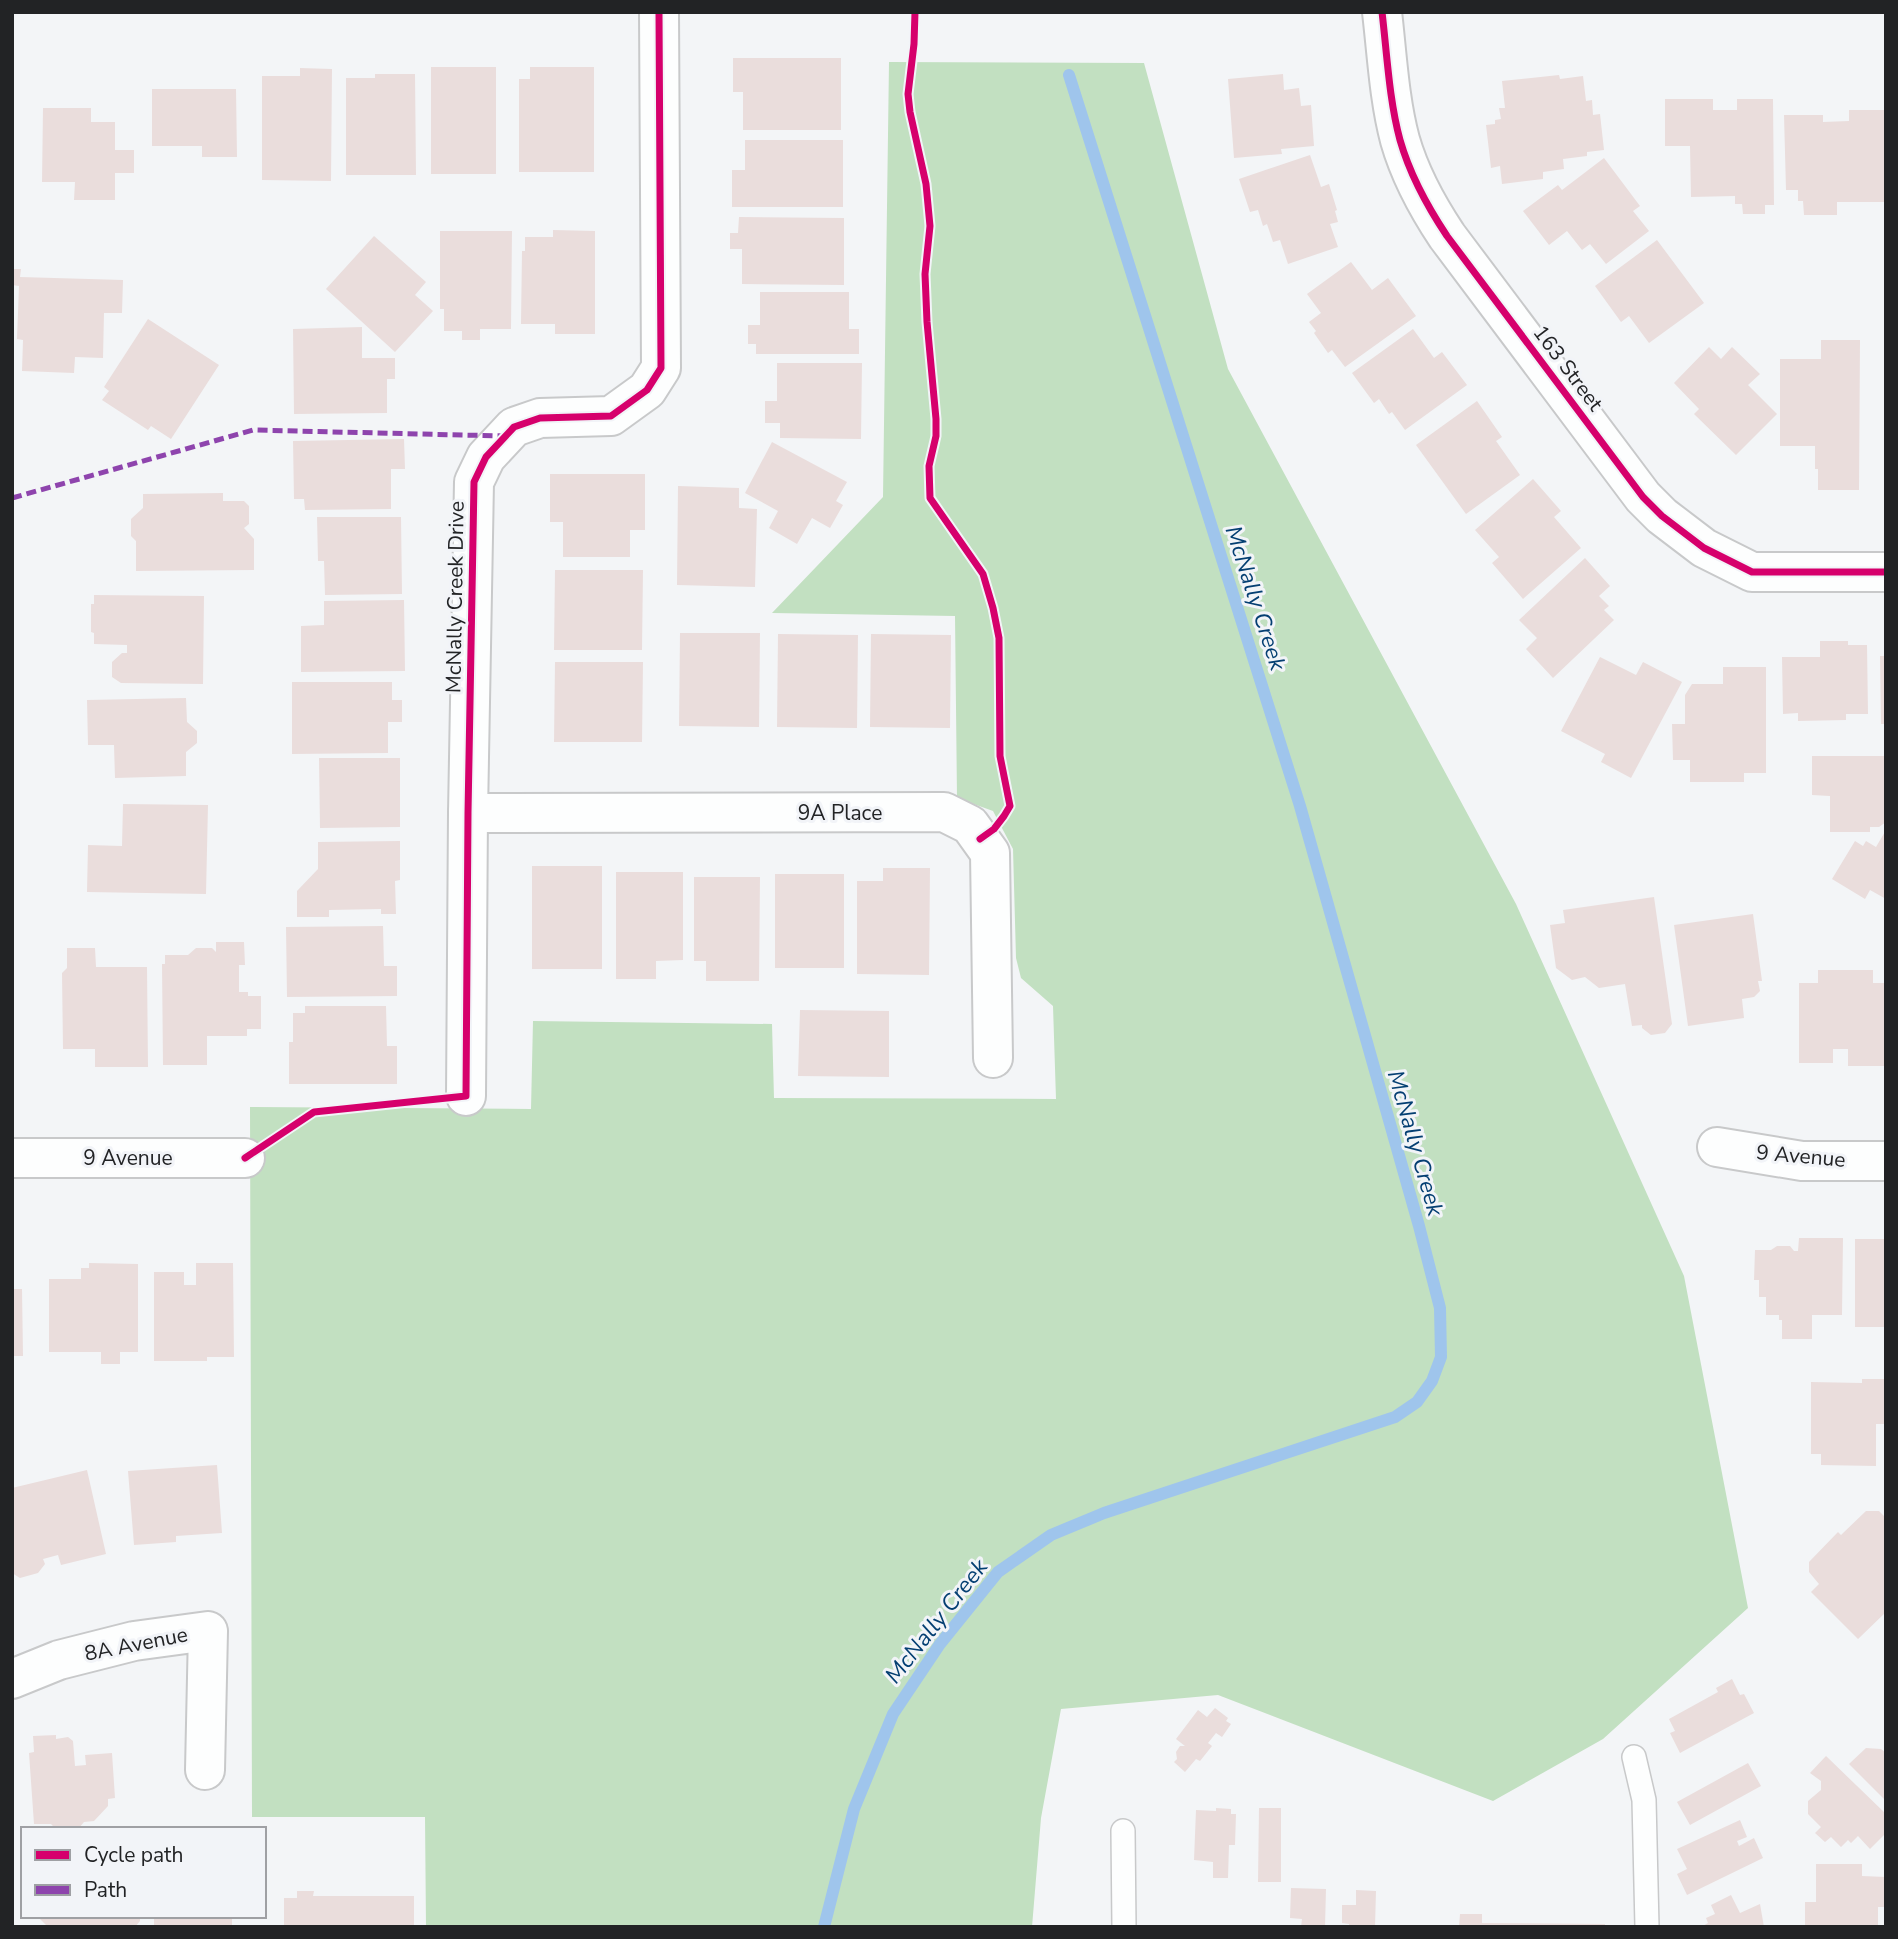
<svg xmlns="http://www.w3.org/2000/svg" width="1898" height="1939" font-family="'Nunito Sans',sans-serif">
  <rect width="100%" height="100%" fill="#f3f5f7"/>
  <!-- forest -->
  <path fill="#c2e0c1" d="M889 62 1144 63 1228 369 1516 904 1684 1276 1748 1608 1603 1739 1493 1801 1218 1695 1061 1709 1041 1818 1032 1927H426L425 1817H252L250 1107 531 1109 533 1021 772 1024 774 1098 1056 1099 1053 1006 1021 978 1016 958 1013 849 993 811 957 798 955 616 772 613 883 497Z"/>
  <g fill="none" stroke-linecap="round" stroke-linejoin="round">
    <!-- stream -->
    <path stroke="#9fc5ec" stroke-width="12" d="M824 1927 854 1809 893 1714 940 1644 998 1572 1051 1535 1104 1513 1395 1417 1417 1402 1432 1381 1441 1357 1440 1308 1419 1226 1300 806 1069 75"/>
  </g>
  <!-- building -->
  <g fill="#eadddc">
    <path d="M733 58H841V130H743V92H733Z"/>
    <rect x="431" y="67" width="65" height="107"/>
    <path d="M530 67H594V172H519V79H530Z"/>
    <path d="M300 68 332 69 331 181 262 180V76H300Z"/>
    <path d="M375 74H415L416 175H346V78H375Z"/>
    <path d="M1283 74 1284 90 1299 88 1301 106 1311 105 1314 146 1281 149 1282 154 1234 158 1228 79Z"/>
    <path d="M1559 75 1560 79 1583 76 1586 101 1592 100 1593 115 1600 114 1604 150 1587 152V156L1563 159 1564 169 1543 172V179L1502 184 1500 166 1491 168 1486 125 1495 124V120L1501 119 1499 108H1505L1502 81Z"/>
    <path d="M152 89H236L237 157H202V146H152Z"/>
    <path d="M1665 99H1713V110H1737V99H1773L1774 205H1765V214H1743L1742 204H1735V196L1691 197 1690 146H1665Z"/>
    <path d="M43 108H91V122H115V150H134V173H115V200H74L75 182H42Z"/>
    <path d="M1849 110H1886V202H1837V215H1804L1803 201H1798V190H1786L1784 115H1823V122L1849 121Z"/>
    <path d="M745 140H843V207H732V170H745Z"/>
    <path d="M1310 155 1321 187 1329 184 1337 210 1335 211 1338 222 1330 224 1338 247 1288 264 1280 240 1273 242 1267 224 1263 226 1258 210 1250 212 1239 179Z"/>
    <path d="M1604 158 1640 206 1633 211 1649 231 1606 264 1590 244 1582 250 1567 231 1549 245 1523 211 1558 185 1562 190Z"/>
    <path d="M739 217 844 218V285L742 284V249H730V233H738Z"/>
    <path d="M553 230 595 231V334H555V324H521L522 251H525V237H553Z"/>
    <path d="M440 231H512L511 329H480V340H462V331H444V309H440Z"/>
    <path d="M374 236 426 282 415 295 433 311 395 352 326 289Z"/>
    <path d="M1657 240 1704 303 1649 343 1629 316 1621 322 1595 286Z"/>
    <path d="M1351 262 1372 290 1388 278 1416 316 1345 367 1332 350 1328 353 1314 333 1316 331 1309 322 1321 313 1307 294Z"/>
    <path d="M12 269H21L20 277 123 280 122 313H104L103 358 75 357 74 373 22 371 23 340 17 339 19 286 12 285Z"/>
    <path d="M760 292H849V329H859V354H756V344H748V325H760Z"/>
    <path d="M148 319 219 365 171 439 151 426 148 430 102 400 109 391 104 387Z"/>
    <path d="M362 327V358H395V379H387V413L294 414 293 329Z"/>
    <path d="M1413 329 1434 358 1442 352 1467 385 1405 430 1392 412 1389 414 1379 399 1374 403 1352 373Z"/>
    <path d="M1821 340H1860L1859 490H1818V469H1815V446H1780V359H1821Z"/>
    <path d="M1709 347 1721 359 1732 347 1760 374 1748 385 1777 414 1736 455 1694 414 1699 409 1674 383Z"/>
    <path d="M777 363H862L861 439 780 438V423H765V401H777Z"/>
    <path d="M1477 401 1502 437 1496 441 1520 475 1466 514 1416 445Z"/>
    <path d="M404 439 405 469H391V509L305 510 304 499H294L293 441Z"/>
    <path d="M772 442 847 482 836 501 843 505 830 528 812 518 797 544 769 528 778 511 745 493Z"/>
    <path d="M550 474H645V530H630V557H563V522H550Z"/>
    <path d="M1533 479 1561 511 1554 517 1581 548 1523 599 1492 563 1499 557 1475 530Z"/>
    <path d="M678 486 739 488V508L757 509 755 587 677 585Z"/>
    <path d="M223 493V501H244L249 506V524L244 528 254 539V570L136 571V541L131 536V519L143 508V494Z"/>
    <path d="M317 517H401L402 594 325 595 324 561H318Z"/>
    <path d="M1585 558 1610 586 1599 596 1609 606 1604 610 1614 620 1553 678 1526 649 1537 638 1519 620Z"/>
    <path d="M555 570H643L642 650H554Z"/>
    <path d="M94 595 204 596 203 684 121 683 112 677V662L122 653H127V645L94 644V633L91 632V604H94Z"/>
    <path d="M404 600 405 671 301 672V626L324 625V601Z"/>
    <path d="M680 633H760L759 727 679 726Z"/>
    <path d="M778 634 858 635 857 728 777 727Z"/>
    <path d="M871 634 951 635 950 728 870 727Z"/>
    <path d="M1820 641H1848V645H1867L1868 714H1846V720L1798 721V713L1783 714 1782 657H1820Z"/>
    <path d="M1880 656H1886V724H1881Z"/>
    <path d="M1600 657 1636 675 1643 662 1682 682 1631 778 1601 762 1605 754 1561 731Z"/>
    <path d="M555 662H643L642 742H554Z"/>
    <path d="M1723 667H1766V773H1744V782H1690V760H1673L1672 724H1685V695L1692 684H1723Z"/>
    <path d="M292 682H392V700H402V722H388V753L292 754Z"/>
    <path d="M186 698 187 722 197 731V743L186 752V776L115 778 114 745H88L87 700Z"/>
    <path d="M1812 756H1886V822L1879 827H1870V832H1830V796L1812 795Z"/>
    <path d="M319 758H400V827L320 828Z"/>
    <path d="M123 804 208 805 206 894 87 892 88 845 122 846Z"/>
    <path d="M1886 830V899L1870 890 1865 899 1832 879 1855 841 1863 846 1866 841 1876 847Z"/>
    <path d="M400 841V880L395 881 396 914H381V909L329 910V917H297V891L318 869V842Z"/>
    <rect x="532" y="866" width="70" height="103"/>
    <path d="M883 868H930L929 975 857 974V881H883Z"/>
    <path d="M616 872H683V960L656 961V979H616Z"/>
    <rect x="775" y="874" width="69" height="94"/>
    <path d="M694 877H760L759 981H706V961H694Z"/>
    <path d="M1654 897 1672 1024 1665 1033 1651 1035 1642 1028V1025L1632 1026 1625 984 1599 988 1585 977 1572 980 1556 968 1550 925 1565 923 1563 910Z"/>
    <path d="M1753 914 1762 981H1758L1760 991 1754 997 1742 999 1744 1018 1688 1026 1674 925Z"/>
    <path d="M383 926 384 966H397V996L287 997 286 927Z"/>
    <path d="M216 942H244L245 965H239V992H248V996H261V1029H247V1036H207V1065H163L162 964H165V955H188L196 948H212L216 952Z"/>
    <path d="M67 948H95L96 967H147L148 1067H95V1049H63L62 973 67 968Z"/>
    <path d="M1818 970H1873V983H1886V1066H1848V1049H1833V1063H1799V983H1818Z"/>
    <path d="M305 1006H386L387 1046H397V1084H289V1042H293V1013H305Z"/>
    <path d="M800 1010 889 1011V1077L798 1076Z"/>
    <path d="M1799 1238H1843L1842 1315H1812V1339H1782V1320H1779V1315H1766V1297H1759V1280H1754L1755 1250H1771L1777 1246H1790L1794 1251H1798Z"/>
    <rect x="1855" y="1239" width="31" height="88"/>
    <path d="M89 1263 138 1264V1352H120V1364H101V1352H49V1279H81V1268H89Z"/>
    <path d="M196 1263H233L234 1357H207V1361H154V1272H184V1285H196Z"/>
    <path d="M12 1289H22L23 1356H12Z"/>
    <path d="M1862 1379H1886V1424H1876V1466L1821 1465V1454H1811V1382L1862 1383Z"/>
    <path d="M217 1465 222 1533 176 1536V1542L134 1545 128 1471Z"/>
    <path d="M87 1470 106 1554 61 1565 58 1555 43 1559 45 1564 38 1573 20 1578 12 1573V1488Z"/>
    <path d="M1866 1511H1879L1886 1518V1612L1858 1639 1811 1592 1819 1584 1809 1572V1562L1838 1532 1841 1535Z"/>
    <path d="M1732 1679 1740 1695 1744 1694 1754 1713 1680 1753 1670 1733 1675 1731 1669 1719 1718 1692 1716 1688Z"/>
    <path d="M1215 1708 1228 1718 1226 1721 1231 1724 1222 1737 1216 1733 1208 1743 1212 1746 1200 1761 1196 1759 1185 1772 1174 1762 1177 1759 1176 1752 1180 1746H1185L1176 1739 1198 1710 1207 1717Z"/>
    <path d="M56 1735V1739L68 1737 73 1741 75 1766 86 1765 85 1755 112 1753 115 1798 108 1799V1806L94 1821 84 1822 78 1829H56L51 1824H34L29 1753 34 1752 33 1736Z"/>
    <path d="M1866 1748 1881 1749 1886 1753V1801L1849 1764Z"/>
    <path d="M1826 1756 1886 1814V1833L1870 1849 1858 1836 1851 1843 1848 1840 1841 1847 1831 1837 1825 1842 1815 1833 1821 1827 1808 1814V1801L1821 1790V1781L1810 1773Z"/>
    <path d="M1748 1763 1761 1786 1690 1825 1677 1802Z"/>
    <path d="M1216 1808 1231 1809V1814H1236L1235 1845H1229L1228 1878H1213V1862L1194 1860 1196 1810 1216 1811Z"/>
    <path d="M1259 1808H1281V1882H1258Z"/>
    <path d="M1740 1820 1747 1837 1737 1841 1739 1846 1754 1838 1763 1858 1687 1895 1677 1874 1687 1869 1677 1849Z"/>
    <path d="M1816 1864H1862V1876L1886 1877V1907H1878V1927H1805V1902H1816Z"/>
    <path d="M1291 1888 1326 1889 1325 1927H1301L1302 1919 1290 1918Z"/>
    <path d="M1356 1890 1376 1891 1375 1927H1349V1924L1342 1923V1905H1356Z"/>
    <path d="M297 1891H314L313 1896H414V1927H284V1898H297Z"/>
    <path d="M1731 1895 1740 1913 1760 1904 1764 1927H1701L1708 1923 1706 1918 1715 1914 1711 1905Z"/>
    <path d="M1460 1914H1482V1923L1605 1924V1927H1459Z"/>
    <path d="M37 1916H140V1921L135 1927H48Z"/>
    <rect x="154" y="1916" width="78" height="11"/>
  </g>
  <g fill="none" stroke-linecap="round" stroke-linejoin="round">
    <defs>
      <g id="lane">
        <path d="M1634 1757 1644 1800 1647 1927"/>
        <path d="M1123 1831 1124 1927"/>
      </g>
      <g id="street">
        <path d="M1382 12C1387 54 1389 99 1400 140 1410 175 1427 206 1447 236L1643 497 1662 516 1704 548 1752 572H1886"/>
        <path d="M468 813 944 812 970 825 990 853 993 1058"/>
        <path d="M466 1096 468 813 474 482 486 457 514 427 540 418 611 416 647 390 661 368 659 12"/>
        <path d="M1717 1147 1802 1161H1886"/>
        <path d="M12 1158H245"/>
        <path d="M12 1679 59 1660 134 1641 208 1631 205 1770"/>
      </g>
    </defs>
    <!-- lane casing -->
    <use href="#lane" stroke="#c8c9ca" stroke-width="26"/>
    <!-- street casing -->
    <use href="#street" stroke="#c8c9ca" stroke-width="42"/>
    <!-- lane -->
    <use href="#lane" stroke="#fdfefe" stroke-width="23"/>
    <!-- street -->
    <use href="#street" stroke="#fdfefe" stroke-width="38"/>
    <!-- quiet -->
    <path stroke="#8e44ad" stroke-width="5" stroke-dasharray="10 5" stroke-linecap="butt" d="M12 498 253 430 504 436"/>
    <defs>
      <g id="cycleway">
        <path d="M915 12 914 44 908 94 910 112 926 184 930 226 925 274 927 322 936 419V436L929 466 930 498 983 574 993 608 999 638 1000 756 1010 806 1004 816 994 829 980 839"/>
        <path d="M1382 12C1387 54 1389 99 1400 140 1410 175 1427 206 1447 236L1643 497 1662 516 1704 548 1752 572H1886"/>
        <path d="M245 1158 314 1112 466 1096 468 813 474 482 486 457 514 427 540 418 611 416 647 390 661 368 659 12"/>
      </g>
    </defs>
    <!-- cycleway casing -->
    <use href="#cycleway" stroke="#f2f4f8" stroke-width="11"/>
    <!-- cycleway -->
    <use href="#cycleway" stroke="#d6006c" stroke-width="7"/>
  </g>
  <g text-anchor="middle" stroke-width="6" stroke-linejoin="round" paint-order="stroke">
    <!-- street labels -->
    <g font-size="21" fill="#222325" stroke="#f2f4f8">
      <text transform="translate(1568 368) rotate(53)" y="7">163 Street</text>
      <text transform="translate(455 597) rotate(-89)" y="7">McNally Creek Drive</text>
      <text x="840" y="820">9A Place</text>
      <text transform="translate(1801 1156) rotate(5)" y="7">9 Avenue</text>
      <text x="128" y="1165">9 Avenue</text>
      <text transform="translate(136 1644) rotate(-11)" y="7">8A Avenue</text>
    </g>
    <!-- water labels -->
    <g font-size="23" font-style="italic" fill="#043f72" stroke="#f2f4f8">
      <text transform="translate(1256 598) rotate(72)" y="8">McNally Creek</text>
      <text transform="translate(1416 1143) rotate(74)" y="8">McNally Creek</text>
      <text transform="translate(936 1621) rotate(-52)" y="8">McNally Creek</text>
    </g>
  </g>
  <!-- border -->
  <rect width="1898" height="1939" fill="none" stroke="#222325" stroke-width="28"/>
  <!-- legend -->
  <rect x="21" y="1827" width="245" height="91" fill="#f2f4f8" stroke="#9fa0a4" stroke-width="2"/>
  <rect x="35" y="1850" width="35" height="10" fill="#d6006c" stroke="#9fa0a4" stroke-width="2"/>
  <text x="84" y="1862" font-size="21" fill="#222325">Cycle path</text>
  <rect x="35" y="1885" width="35" height="10" fill="#8e44ad" stroke="#9fa0a4" stroke-width="2"/>
  <text x="84" y="1897" font-size="21" fill="#222325">Path</text>
</svg>
